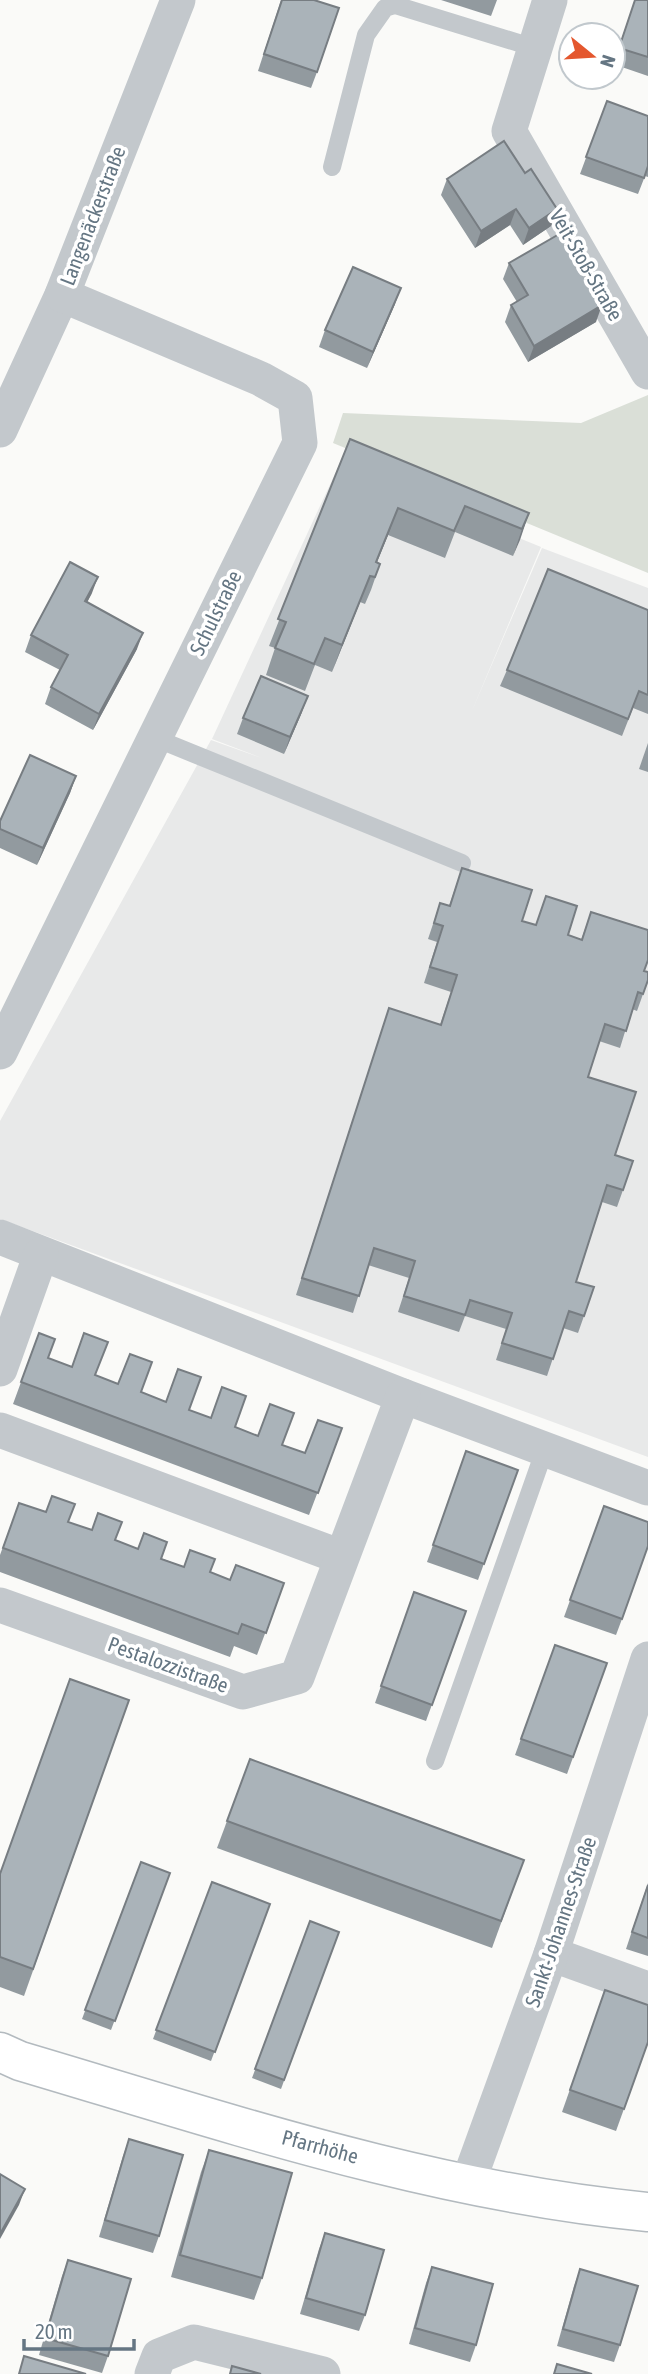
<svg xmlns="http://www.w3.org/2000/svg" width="648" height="2374" font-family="'Asap Condensed',sans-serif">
  <rect width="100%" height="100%" fill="#fafaf8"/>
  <!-- built -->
  <path fill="#e8e9e9" d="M339 465 541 547 471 713 542 548 648 588V1457L0 1219V1121L211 740 262 758 212 739Z"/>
  <!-- green -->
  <path fill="#dadfd7" d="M648 395V573L333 443 343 413 581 423Z"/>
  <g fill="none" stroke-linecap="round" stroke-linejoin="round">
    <defs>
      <path id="secondary" d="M0 2052 20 2061C226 2122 434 2192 648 2212"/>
    </defs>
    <!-- secondary casing -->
    <use href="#secondary" stroke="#b3babf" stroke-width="41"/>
    <!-- lane -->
    <g stroke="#c3c8cc" stroke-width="18">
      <path d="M332 167 366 35 385 8 395 5 535 48"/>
      <path d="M155 738 462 863"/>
      <path d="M435 1761 545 1449"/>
    </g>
    <!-- street -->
    <g stroke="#c3c8cc" stroke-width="35">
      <path d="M550 0 509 131 648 372"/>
      <path d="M0 430 62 295 178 0"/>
      <path d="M0 1052 300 443 295 398 261 379 62 295"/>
      <path d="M0 1237 403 1396 648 1488"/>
      <path d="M0 1369 41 1254"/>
      <path d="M0 1430 341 1557"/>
      <path d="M0 1605 243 1692 297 1677 403 1396"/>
      <path d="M551 1954 648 1989"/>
      <path d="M468 2183 551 1954 648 1659"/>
      <path d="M152 2374 159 2356 194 2342 323 2374"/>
    </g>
    <!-- secondary -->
    <use href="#secondary" stroke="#fff" stroke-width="38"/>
  </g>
  <!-- wall -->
  <g fill="#929a9f">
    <path d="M281 0 317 72 311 88 258 71Z"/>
    <path d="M441 0H497L491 16Z"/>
    <path d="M635 0H648V76L613 64Z"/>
    <path d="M607 101 648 116V177L645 176 638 194 580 174Z"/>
    <path d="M525 173 557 209 551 226 523 245 510 225 475 248 441 195 447 179Z"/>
    <path d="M509 263 596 322 528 362 505 322 511 305 517 302 503 279Z"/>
    <path d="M395 304 367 368 319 347 325 330Z"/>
    <path d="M350 439 529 513 513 556 455 532 445 558 388 535 377 562 380 564 371 590 365 604 360 602 332 672 315 665 305 691 266 675 275 648 269 646Z"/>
    <path d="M92 593 87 602 137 649 93 730 45 704 51 687 60 670 25 652 31 635Z"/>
    <path d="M648 610V714L633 708 622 736 500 686 507 670Z"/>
    <path d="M302 712 284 754 237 734 243 718Z"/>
    <path d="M648 743V772L639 769Z"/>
    <path d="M76 776 70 793 37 865 0 848V821Z"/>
    <path d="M462 868 522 921 536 925 546 896 568 935 581 940 591 912 644 971 648 980 637 1011 632 1009 620 1048 599 1041 588 1077 615 1155 623 1190 617 1207 602 1202 576 1282 584 1316 578 1333 563 1328 547 1376 496 1360 506 1329 465 1316 459 1332 398 1312 409 1278 368 1265 353 1313 296 1295 389 1008 440 1025 451 992 424 983 437 942 428 939 440 903 449 906Z"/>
    <path d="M39 1333 48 1358 305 1453 342 1428 309 1515 13 1404Z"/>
    <path d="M466 1451 518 1470 478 1580 427 1562Z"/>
    <path d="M19 1503 184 1567 210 1572 230 1580 284 1583 257 1655 234 1646 230 1657 0 1572V1555Z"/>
    <path d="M604 1506 622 1619 616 1635 564 1617Z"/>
    <path d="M414 1592 466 1611 426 1721 375 1703Z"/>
    <path d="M555 1645 607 1663 567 1774 515 1755Z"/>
    <path d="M129 1700 24 1996 0 1987V1874Z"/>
    <path d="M250 1759 524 1860 492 1948 217 1848Z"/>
    <path d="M141 1862 170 1873 111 2030 82 2019Z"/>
    <path d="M212 1882 270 1904 211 2061 153 2039Z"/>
    <path d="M648 1883V1956L626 1949Z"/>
    <path d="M310 1921 339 1932 281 2089 252 2078Z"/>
    <path d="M605 1990 648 2042 616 2131 562 2112Z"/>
    <path d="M129 2139 159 2236 153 2253 99 2237 123 2156Z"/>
    <path d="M209 2150 262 2278 254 2300 171 2277 201 2172Z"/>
    <path d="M325 2233 365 2315 359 2331 300 2314 319 2249Z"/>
    <path d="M68 2260 108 2356 102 2373 39 2355 62 2276Z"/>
    <path d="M432 2267 476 2345 470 2362 409 2344 426 2283Z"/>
    <path d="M580 2269 620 2345 614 2362 557 2346 574 2286Z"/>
  </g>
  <!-- shaded-wall -->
  <g fill="#777d82">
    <path d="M516 209 510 225 475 248 481 231Z"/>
    <path d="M557 209 551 226 523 245 529 228Z"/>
    <path d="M401 288 395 304 367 368 373 352Z"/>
    <path d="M602 305 596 322 528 362 534 346Z"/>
    <path d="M398 508 388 535 371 576Z"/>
    <path d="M529 513 520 540 513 556 522 529Z"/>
    <path d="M370 576 360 602 332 672 342 645Z"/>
    <path d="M98 577 92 593 79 618 85 601Z"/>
    <path d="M143 633 137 649 93 730 99 714Z"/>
    <path d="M308 696 302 712 284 754 290 737Z"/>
    <path d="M76 776 70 793 37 865 43 848Z"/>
    <path d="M25 2189 19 2205 0 2239V2234Z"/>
  </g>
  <!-- building -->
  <g fill="#aab3b9" stroke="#777d82" stroke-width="2">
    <path d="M282 0H314L339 8 317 72 264 54Z"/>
    <path d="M635 0H648V57L619 48Z"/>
    <path d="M607 101 648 116V166L644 178 586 157Z"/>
    <path d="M504 141 525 173 531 169 557 209 529 228 516 209 481 231 447 179Z"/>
    <path d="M561 233 602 305 534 346 511 305 528 295 509 263Z"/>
    <path d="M353 267 401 288 373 352 325 330Z"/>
    <path d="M350 439 529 513 522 529 465 506 454 531 398 508 376 562 380 564 375 577 370 576 342 645 325 638 314 664 275 648 286 622 278 619Z"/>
    <path d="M70 562 98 577 85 601 143 633 99 714 51 687 68 655 31 635Z"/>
    <path d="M548 569 648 610V695L639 691 628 719 507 670Z"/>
    <path d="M261 676 308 696 290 737 243 718Z"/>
    <path d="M30 755 76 776 43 848 0 829V821Z"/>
    <path d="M462 868 532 890 522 921 536 925 546 896 577 906 568 935 582 940 591 912 648 930V960L644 971 648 972V980L643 994 638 992 626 1031 605 1024 588 1077 636 1092 615 1155 633 1161 623 1190 607 1185 576 1282 594 1287 584 1316 569 1311 553 1359 502 1343 512 1313 470 1300 465 1315 404 1296 415 1261 374 1248 359 1296 302 1278 389 1008 441 1025 457 975 430 967 443 926 434 923 440 903 450 906Z"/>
    <path d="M39 1333 55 1339 48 1358 72 1367 84 1333 108 1342 95 1375 118 1384 130 1354 152 1362 141 1392 166 1402 178 1369 201 1377 189 1410 211 1418 222 1387 246 1396 235 1427 258 1436 270 1404 294 1413 282 1445 305 1453 318 1420 342 1428 318 1493 21 1382Z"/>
    <path d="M466 1451 518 1470 484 1564 433 1545Z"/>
    <path d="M52 1496 75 1504 68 1522 92 1530 98 1513 122 1522 115 1540 138 1549 144 1533 167 1542 161 1559 184 1567 190 1550 215 1559 210 1572 230 1580 236 1565 284 1583 266 1633 242 1624 238 1634 3 1548 19 1503 46 1512Z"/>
    <path d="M604 1506 648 1522V1546L622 1619 570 1600Z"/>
    <path d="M414 1592 466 1611 432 1705 381 1686Z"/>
    <path d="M555 1645 607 1663 573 1757 521 1739Z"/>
    <path d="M70 1679 129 1700 33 1969 0 1957V1874Z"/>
    <path d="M250 1759 524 1860 501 1921 227 1821Z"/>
    <path d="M141 1862 170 1873 115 2021 85 2010Z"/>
    <path d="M212 1882 270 1904 215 2052 156 2030Z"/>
    <path d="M648 1885V1938L632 1932Z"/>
    <path d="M310 1921 339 1932 284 2080 255 2069Z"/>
    <path d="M605 1990 648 2005V2042L624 2109 570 2090Z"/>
    <path d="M129 2139 183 2155 159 2236 105 2220Z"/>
    <path d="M209 2150 292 2173 262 2278 180 2255Z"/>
    <path d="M0 2174 25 2189 0 2234Z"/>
    <path d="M325 2233 384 2250 365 2315 306 2298Z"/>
    <path d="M68 2260 131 2279 108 2356 45 2338Z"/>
    <path d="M432 2267 493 2284 476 2345 415 2328Z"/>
    <path d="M580 2269 638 2286 620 2345 563 2329Z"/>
    <path d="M24 2356 86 2374H19Z"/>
    <path d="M557 2364 592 2374H554Z"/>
    <path d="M232 2366 261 2374H230Z"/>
  </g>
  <g text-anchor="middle" stroke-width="7" stroke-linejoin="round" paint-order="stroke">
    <!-- street labels -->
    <g font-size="21" fill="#657683" stroke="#fff">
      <text transform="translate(93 216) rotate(-69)" y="7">Langenäckerstraße</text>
      <text transform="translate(586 265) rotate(60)" y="7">Veit-Stoß-Straße</text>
      <text transform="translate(216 613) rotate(-64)" y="7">Schulstraße</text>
      <text transform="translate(168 1665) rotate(20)" y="7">Pestalozzistraße</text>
      <text transform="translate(561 1922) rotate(-71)" y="7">Sankt-Johannes-Straße</text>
      <text transform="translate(320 2147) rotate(15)" y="7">Pfarrhöhe</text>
    </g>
  </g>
  <!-- north arrow -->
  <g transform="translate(592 56) rotate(108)"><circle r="33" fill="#ffffff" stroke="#c1c8cd" stroke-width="2"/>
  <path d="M0-5L12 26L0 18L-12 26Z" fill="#e4572e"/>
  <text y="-10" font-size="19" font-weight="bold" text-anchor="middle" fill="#657683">N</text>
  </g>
  <!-- scale -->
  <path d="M24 2339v10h110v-10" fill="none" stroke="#657683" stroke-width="3.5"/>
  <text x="35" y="2339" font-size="21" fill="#657683" stroke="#ffffff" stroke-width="5" paint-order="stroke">20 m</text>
</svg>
